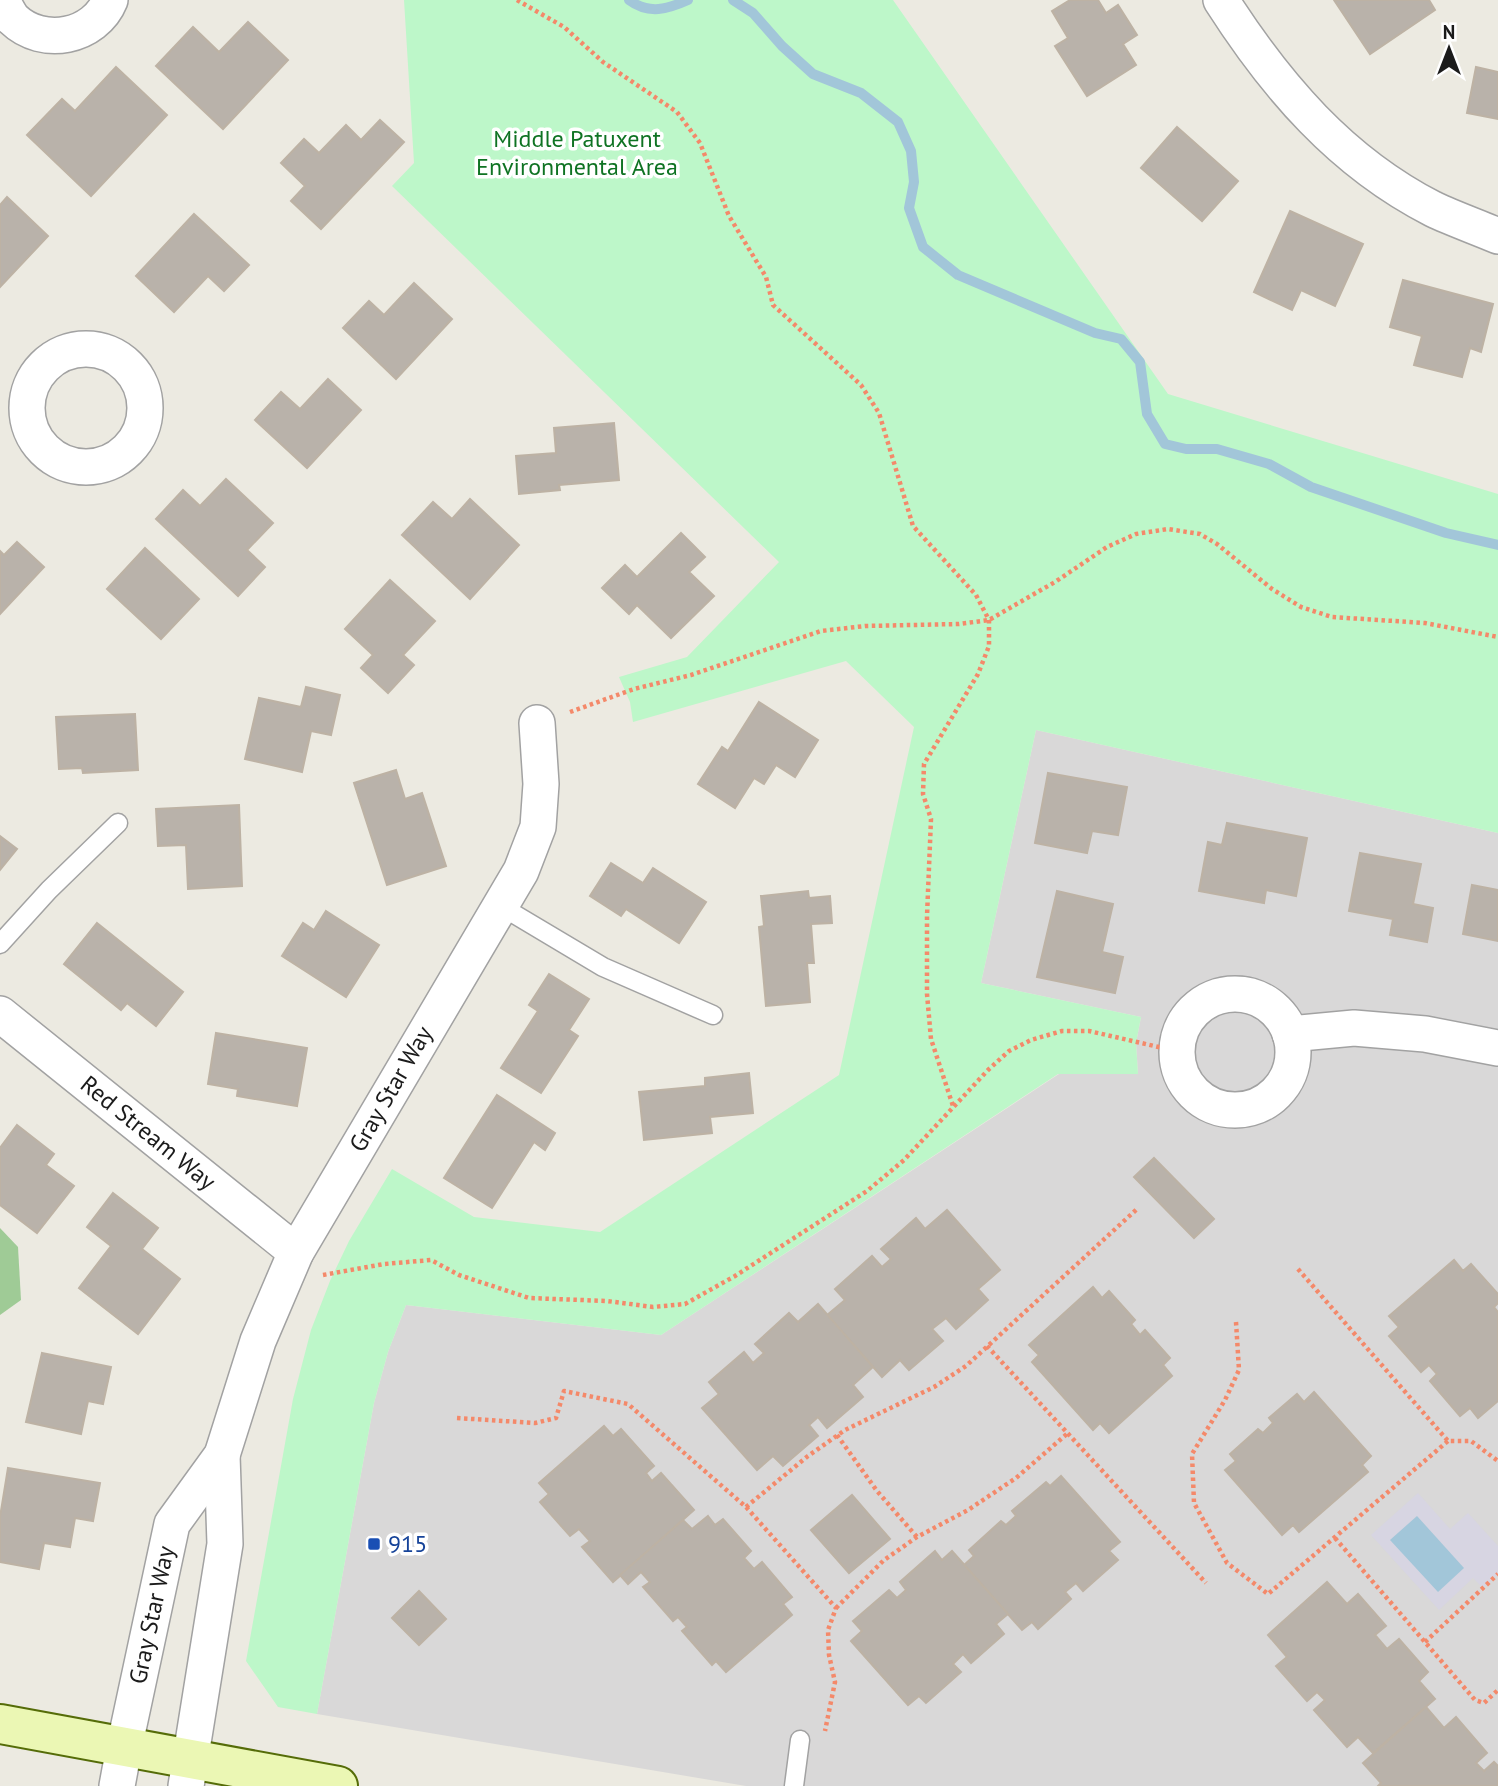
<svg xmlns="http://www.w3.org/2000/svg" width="1498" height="1786" font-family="'PT Sans',sans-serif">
  <rect width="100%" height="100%" fill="#eceae1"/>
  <!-- residential -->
  <path fill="#d9d8d8" d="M1036 730 1498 833V1786H746L317 1714 374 1403 388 1352 406 1305 661 1335 1059 1074H1138L1136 1043 1141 1017 981 983Z"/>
  <!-- forest -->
  <path fill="#9fcb96" d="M0 1228 18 1247 21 1300 0 1315Z"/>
  <!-- park -->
  <path fill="#bdf7c9" d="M404 0H893L1168 394 1498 494V833L1036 730 981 983 1141 1017 1136 1043 1138 1074H1058L661 1335 406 1305 388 1352 374 1403 317 1714 278 1707 246 1661 293 1399 311 1330 330 1281 349 1241 392 1169 474 1217 600 1232 839 1075 914 727 846 661 633 722 630 702 619 677 687 657 779 562 392 186 414 163Z"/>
  <!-- plaza -->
  <path fill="#d7d5e2" d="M1418 1493 1450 1529 1468 1513 1498 1546V1574L1483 1588 1473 1578 1439 1610 1371 1535Z"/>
  <!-- water -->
  <path fill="#a2c6d9" d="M1417 1516 1464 1568 1438 1592 1390 1540Z"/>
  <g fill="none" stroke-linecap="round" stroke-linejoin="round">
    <!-- stream -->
    <g stroke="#a2c6d9" stroke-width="10">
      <path d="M629 0C649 15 668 9 688 0"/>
      <path d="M733 0 753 13 782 46 813 74 861 93 898 122 911 151 914 182 909 208 923 247 958 275 1095 333 1121 339 1140 362 1147 414 1165 444 1186 449H1217L1269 464 1311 487 1446 533 1498 545"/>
    </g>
  </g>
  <!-- building -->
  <g fill="#b9b2aa" stroke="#bdb2a4" stroke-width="2">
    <path d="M1070 0H1098L1106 13 1118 5 1137 35 1123 44 1136 65 1087 96 1055 46 1068 38 1052 11Z"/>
    <path d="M1334 0H1429L1435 10 1370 54Z"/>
    <path d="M248 22 288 60 223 129 156 66 193 27 219 52Z"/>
    <path d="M116 67 167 115 91 196 27 135 62 99 75 111Z"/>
    <path d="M1476 67 1498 72V119L1467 113Z"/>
    <path d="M380 120 404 142 321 229 291 201 305 186 281 163 304 139 319 153 346 125 361 140Z"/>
    <path d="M1177 127 1238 181 1202 221 1141 168Z"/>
    <path d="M7 197 48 236 0 287V205Z"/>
    <path d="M1290 211 1363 244 1335 306 1301 290 1292 310 1254 292Z"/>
    <path d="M194 214 249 265 224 291 208 276 174 312 136 276Z"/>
    <path d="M1403 280 1493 304 1481 352 1470 348 1462 377 1414 365 1422 336 1390 327Z"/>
    <path d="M414 283 452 319 396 379 343 328 369 301 384 315Z"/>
    <path d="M328 379 361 410 307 468 255 420 281 392 300 409Z"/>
    <path d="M614 423 619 480 559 485 560 490 519 494 516 456 556 453 554 428Z"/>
    <path d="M226 479 273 523 247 550 265 567 238 596 156 519 183 490 200 506Z"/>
    <path d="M470 499 519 545 470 599 402 535 433 502 452 519Z"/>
    <path d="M681 533 705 557 689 572 714 596 671 638 637 605 629 614 602 588 625 565 637 577Z"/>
    <path d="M17 542 44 567 0 614V551L4 555Z"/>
    <path d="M145 548 199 599 161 639 107 589Z"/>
    <path d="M390 580 435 621 403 655 414 665 388 693 361 668 373 655 345 629Z"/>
    <path d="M306 687 340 695 331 735 311 731 302 772 245 759 259 698 301 707Z"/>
    <path d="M759 702 818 740 795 777 776 765 764 784 754 778 735 808 698 784 722 747 728 751Z"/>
    <path d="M135 714 138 770 83 773 82 768 59 769 56 717Z"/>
    <path d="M396 770 405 799 422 793 446 866 387 885 354 783Z"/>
    <path d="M1048 773 1127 787 1118 835 1092 831 1087 853 1035 843Z"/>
    <path d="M239 805 242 886 188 889 186 845 158 846 156 809Z"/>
    <path d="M1227 823 1307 838 1296 896 1266 890 1264 903 1199 891 1208 842 1222 845Z"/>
    <path d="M0 836 17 849 0 870Z"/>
    <path d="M1360 853 1421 864 1413 904 1433 908 1427 942 1390 935 1393 919 1349 911Z"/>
    <path d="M611 863 643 883 653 868 706 902 679 943 626 909 621 916 590 896Z"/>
    <path d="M1472 885 1498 890V941L1463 934Z"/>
    <path d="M808 891 809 898 830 896 832 923 811 924 814 963H807L810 1002 766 1006 759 927 764 926 761 896Z"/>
    <path d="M1057 891 1113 904 1102 952 1123 957 1115 993 1037 977Z"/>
    <path d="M326 911 379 945 346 997 282 956 303 923 314 930Z"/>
    <path d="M97 923 183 992 156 1026 127 1003 121 1010 64 964Z"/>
    <path d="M549 974 589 999 569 1030 578 1036 541 1093 501 1068 538 1011 529 1005Z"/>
    <path d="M216 1033 307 1048 297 1106 237 1096 238 1089 208 1084Z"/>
    <path d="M749 1073 753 1113 710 1117 712 1133 644 1140 639 1092 705 1086V1078Z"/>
    <path d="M497 1095 555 1133 545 1150 534 1142 492 1208 444 1178Z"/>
    <path d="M17 1125 54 1154 46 1165 74 1186 37 1233 0 1205V1148Z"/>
    <path d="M1154 1158 1214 1219 1194 1238 1134 1177Z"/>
    <path d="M113 1193 158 1228 142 1249 180 1279 138 1334 79 1288 111 1246 87 1227Z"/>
    <path d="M947 1210 1000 1270 978 1289 988 1300 956 1329 946 1318 932 1329 943 1341 909 1370 900 1360 882 1377 827 1315 845 1300 835 1289 872 1256 882 1267 891 1259 881 1249 916 1218 925 1229Z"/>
    <path d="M1454 1260 1463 1271 1471 1264 1498 1294V1303L1494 1307 1498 1312V1401L1478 1418 1470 1408 1460 1416 1430 1381 1437 1374 1429 1365 1421 1372 1389 1336 1399 1327 1389 1316Z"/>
    <path d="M1093 1287 1102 1298 1109 1291 1135 1320 1131 1324 1140 1335 1145 1330 1170 1358 1163 1365 1172 1376 1109 1433 1100 1423 1093 1430 1032 1362 1039 1355 1029 1345Z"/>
    <path d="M818 1304 873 1367 853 1385 863 1397 827 1428 818 1417 809 1425 818 1436 783 1466 773 1456 757 1470 702 1408 719 1394 709 1382 744 1352 753 1363 764 1353 755 1344 789 1313 798 1322Z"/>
    <path d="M42 1353 111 1367 103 1404 88 1401 81 1434 26 1422Z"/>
    <path d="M1314 1392 1371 1456 1362 1465 1368 1472 1299 1532 1293 1525 1282 1535 1225 1470 1236 1461 1230 1454 1258 1429 1263 1433 1273 1423 1269 1418 1297 1394 1304 1402Z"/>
    <path d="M604 1426 613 1436 621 1429 654 1466 646 1473 652 1481 661 1473 694 1510 613 1582 582 1547 590 1541 579 1529 570 1536 540 1502 549 1494 539 1483Z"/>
    <path d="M8 1468 100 1483 93 1521 75 1518 70 1547 44 1543 39 1569 0 1562V1517Z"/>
    <path d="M1061 1476 1120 1542 1109 1551 1118 1560 1083 1591 1076 1583 1065 1592 1071 1599 1038 1629 1032 1622 1022 1630 964 1565 974 1556 969 1550 1001 1521 1006 1525 1016 1516 1012 1511 1046 1482 1050 1486Z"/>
    <path d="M852 1495 890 1539 849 1573 811 1530Z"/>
    <path d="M708 1516 715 1525 723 1519 751 1551 744 1558 754 1569 762 1562 792 1597 783 1604 792 1615 726 1672 716 1661 712 1665 682 1631 687 1627 678 1617 673 1621 643 1587 650 1582 641 1572 628 1584 620 1575 683 1520 692 1529Z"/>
    <path d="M935 1551 942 1560 952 1551 1008 1614 996 1624 1004 1634 971 1663 963 1654 953 1664 961 1672 926 1703 919 1696 908 1705 851 1641 862 1631 853 1621 889 1590 897 1598 906 1590 900 1582Z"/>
    <path d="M1327 1582 1347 1604 1358 1594 1386 1626 1375 1635 1387 1649 1399 1639 1428 1672 1419 1681 1435 1699 1373 1753 1358 1737 1347 1747 1314 1710 1325 1700 1317 1692 1307 1701 1276 1666 1287 1657 1268 1635Z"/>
    <path d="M419 1591 446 1619 419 1645 392 1618Z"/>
    <path d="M1426 1707 1444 1728 1456 1717 1487 1753 1476 1763 1484 1771 1494 1762 1498 1766V1786H1378L1381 1783 1363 1763Z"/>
  </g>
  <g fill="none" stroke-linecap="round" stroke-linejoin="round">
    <defs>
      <g id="lane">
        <path d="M499 905 603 967 713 1015"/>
        <path d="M0 944 49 890 118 823"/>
        <path d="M794 1786 800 1740"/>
      </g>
      <g id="street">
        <path d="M2 0C5 6 9 14 13 19 43 48 95 37 110 0"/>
        <path d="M1221 0C1276 86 1341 162 1433 209 1454 219 1477 227 1498 236"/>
        <circle cx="86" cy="408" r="59"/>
        <circle cx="1235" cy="1052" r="58"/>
        <path d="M0 1014 296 1252"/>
        <path d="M1290 1034 1354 1028 1425 1034 1498 1048"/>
        <path d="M117 1786 124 1748 172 1524 222 1455 258 1341 296 1252 521 871 538 827 541 784 537 723"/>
        <path d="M186 1786 225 1544 222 1455"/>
      </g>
      <path id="secondary" d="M0 1724 338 1786"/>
    </defs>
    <!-- lane casing -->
    <use href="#lane" stroke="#a2a2a2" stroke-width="21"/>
    <!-- street casing -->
    <use href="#street" stroke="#a2a2a2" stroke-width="38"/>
    <!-- secondary casing -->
    <use href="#secondary" stroke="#556c08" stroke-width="42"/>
    <!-- path -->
    <g stroke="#f4896a" stroke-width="4.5" stroke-dasharray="3.5 3.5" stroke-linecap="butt">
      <path d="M517 0 564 27 603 62 677 112 700 143 729 216 766 277 773 305 861 385 879 413 913 526 976 595 989 620V646L978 674 924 764 923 794 931 819 927 916V994L931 1039 953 1106"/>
      <path d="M570 712 634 689 691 675 821 631 865 626 959 624 989 620 1055 582 1107 547 1136 534 1168 529 1200 534 1217 544 1272 589 1301 607 1332 617 1425 623 1498 637"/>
      <path d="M1298 1269 1448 1441H1471L1498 1461"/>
      <path d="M323 1275 384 1264 431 1260 459 1275 529 1298 607 1301 653 1307 685 1304 735 1276 867 1191 904 1160 988 1070 1009 1051 1031 1040 1062 1031H1089L1176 1051"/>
      <path d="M1236 1322 1239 1370 1225 1400 1192 1454 1194 1503 1227 1563 1268 1594 1448 1441"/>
      <path d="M987 1346 1206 1583"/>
      <path d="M457 1418 535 1423 556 1418 564 1391 628 1404 746 1507 836 1608 828 1630 829 1655 835 1682 825 1731"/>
      <path d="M837 1435 877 1491 917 1537"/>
      <path d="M746 1507 808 1456 845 1430 934 1387 966 1366 1137 1209"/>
      <path d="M1335 1538 1475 1700 1484 1703 1498 1690"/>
      <path d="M836 1608 884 1560 917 1537 968 1510 1016 1478 1068 1433"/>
      <path d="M1425 1642 1498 1574"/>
    </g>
    <!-- lane -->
    <use href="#lane" stroke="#fff" stroke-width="18"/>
    <!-- street -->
    <use href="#street" stroke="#fff" stroke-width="35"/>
    <!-- secondary -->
    <use href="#secondary" stroke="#ebf7b4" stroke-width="38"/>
  </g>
  <!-- markers -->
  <rect fill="#1a4fb4" stroke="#fff" stroke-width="2.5" x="367" y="1537" width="14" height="14" rx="3.5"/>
  <g text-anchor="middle" stroke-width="7" stroke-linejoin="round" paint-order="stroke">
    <!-- park labels -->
    <g font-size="24" fill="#0f7323" stroke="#fff">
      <text x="577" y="147">Middle Patuxent<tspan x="577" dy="28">Environmental Area</tspan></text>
    </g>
    <!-- street labels -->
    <g font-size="24" fill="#1b1b1b" stroke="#fff">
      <text transform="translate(391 1089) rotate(-60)" y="8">Gray Star Way</text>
      <text transform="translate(148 1133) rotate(39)" y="8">Red Stream Way</text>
      <text transform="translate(152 1615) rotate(-78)" y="8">Gray Star Way</text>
    </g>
    <!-- transit labels -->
    <g font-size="24" fill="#164399" stroke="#fff" text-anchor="start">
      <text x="388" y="1552">915</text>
    </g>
  </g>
  <!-- north arrow -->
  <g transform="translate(1449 49)" stroke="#ffffff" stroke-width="5" paint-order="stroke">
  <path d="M0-5L12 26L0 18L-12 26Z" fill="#1b1b1b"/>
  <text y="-10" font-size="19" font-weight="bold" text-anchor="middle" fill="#1b1b1b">N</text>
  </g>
</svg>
